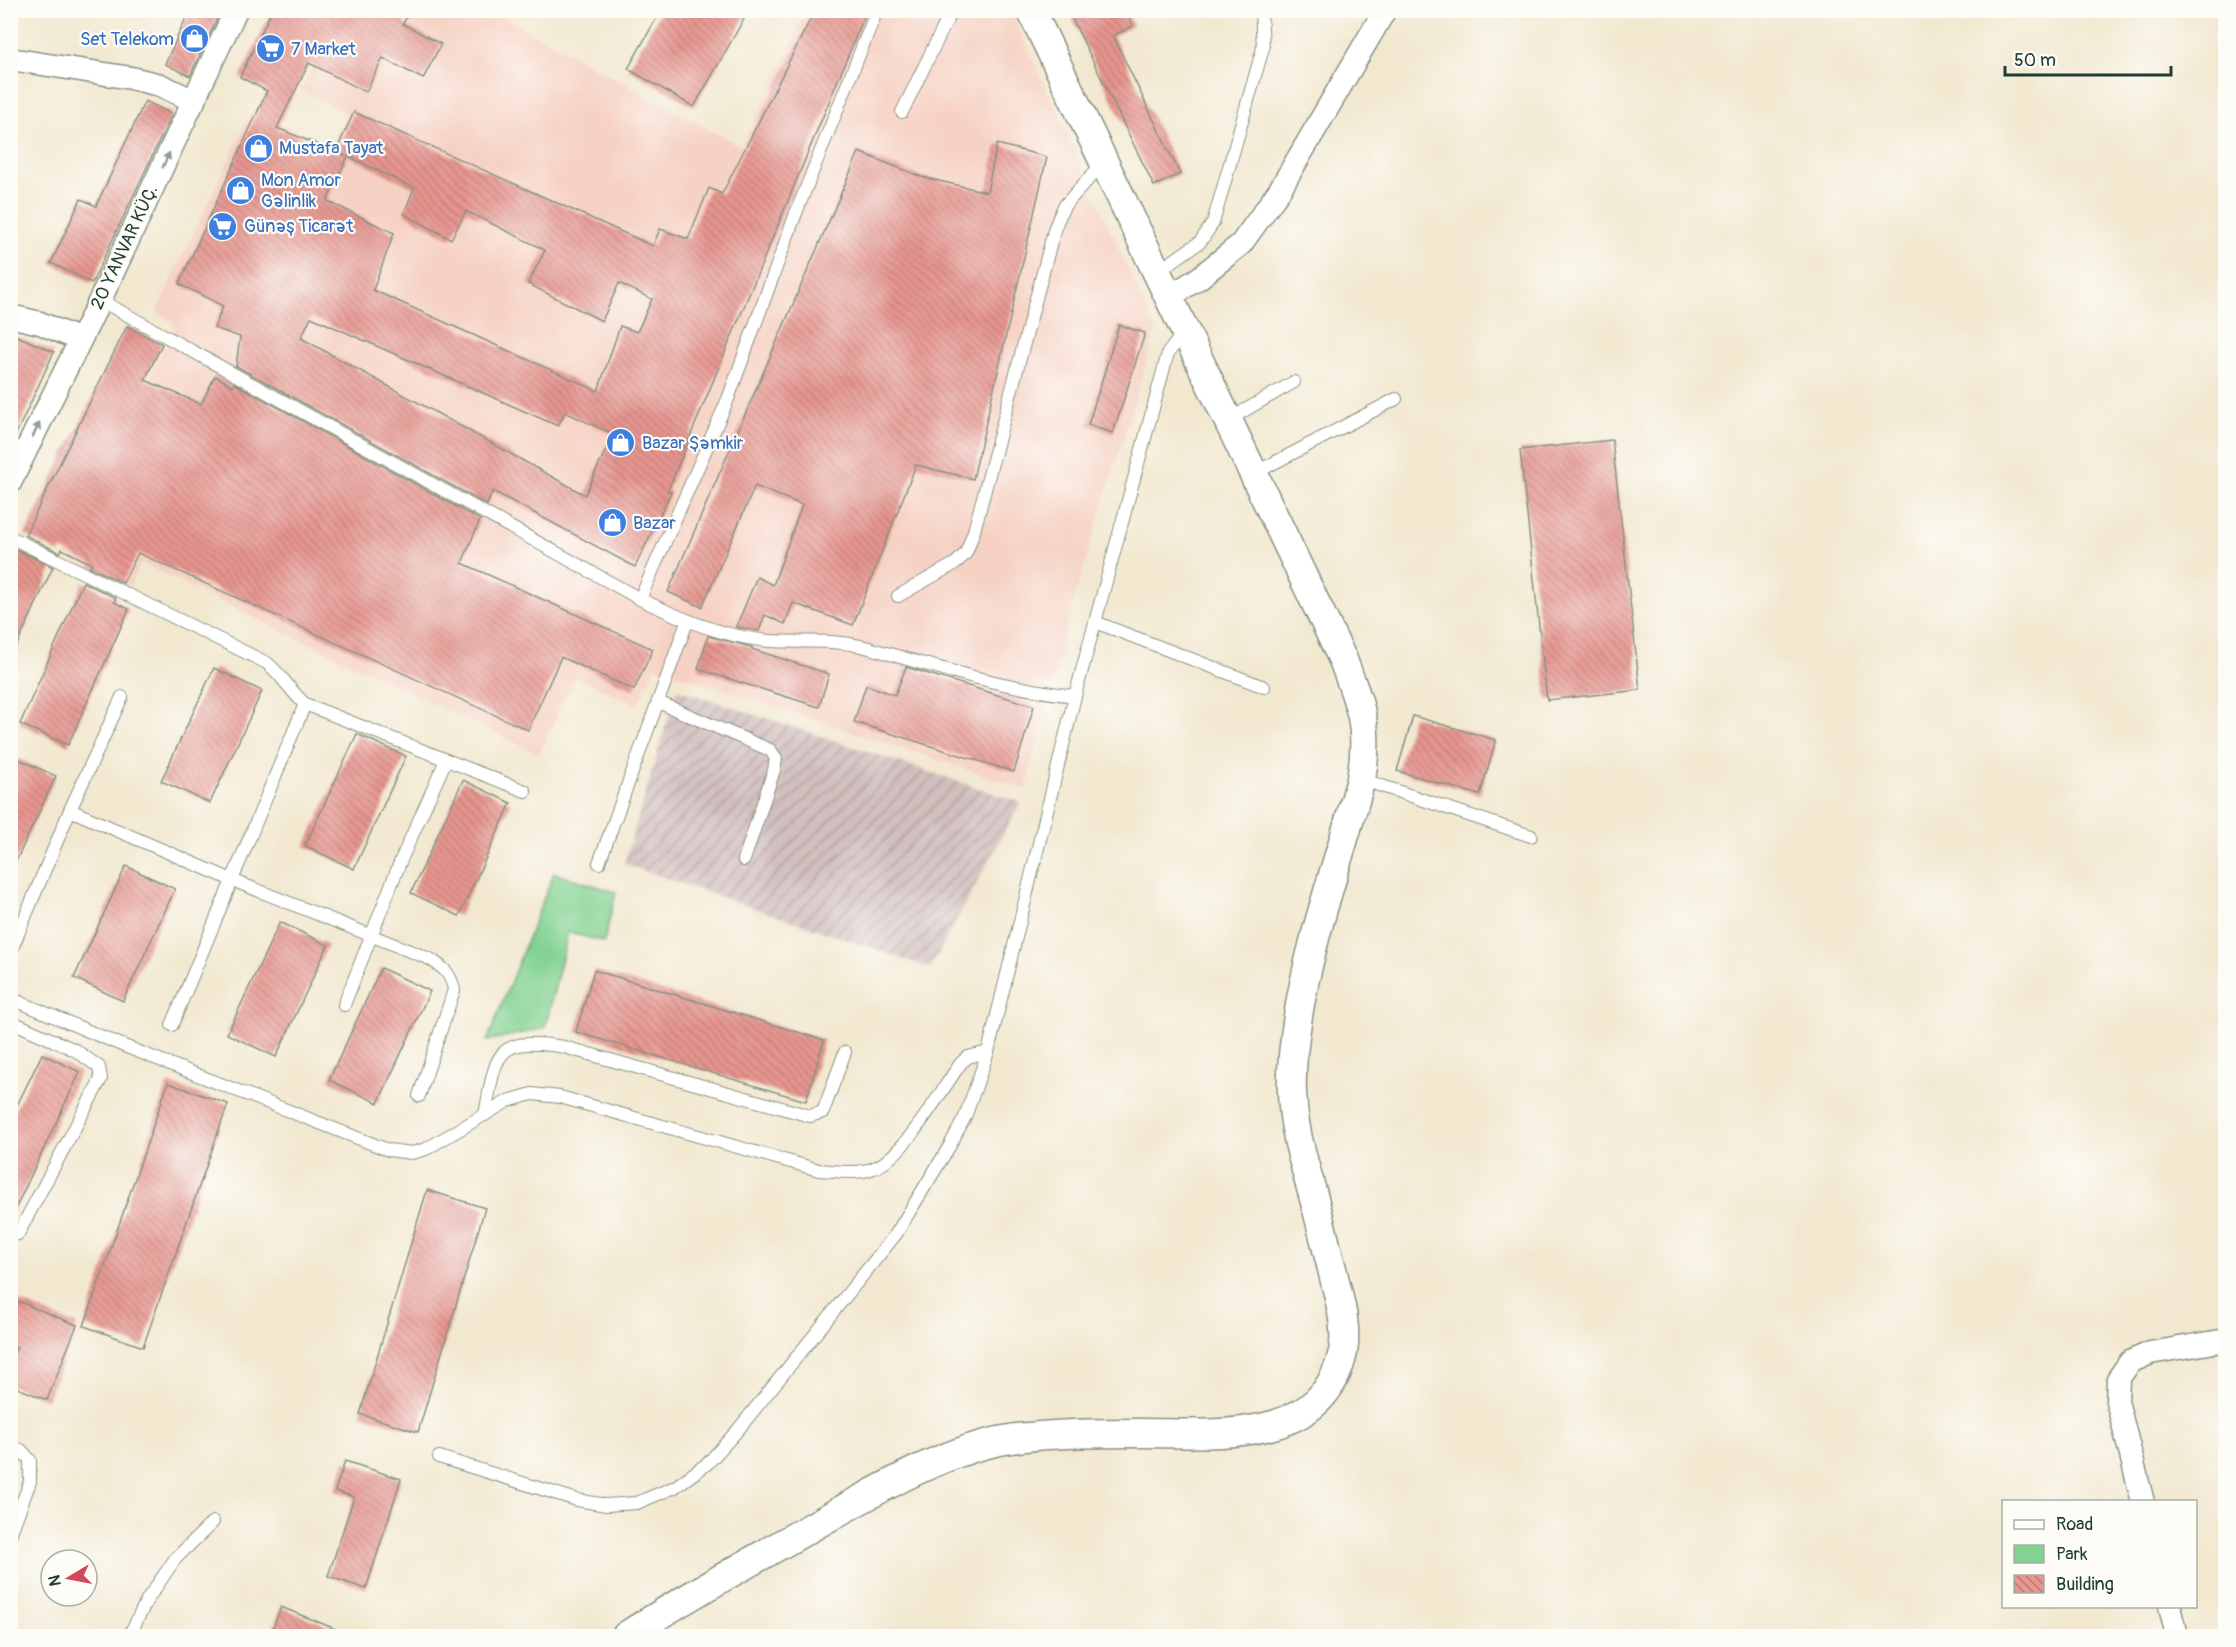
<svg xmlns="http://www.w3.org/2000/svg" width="2236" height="1647" font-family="Pangolin,sans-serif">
  <defs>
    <pattern id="industrial-furrows" width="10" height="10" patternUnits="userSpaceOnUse" patternTransform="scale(1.5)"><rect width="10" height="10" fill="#d1bfbe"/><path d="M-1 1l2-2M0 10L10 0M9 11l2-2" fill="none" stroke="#a99c9b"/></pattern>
    <pattern id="building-back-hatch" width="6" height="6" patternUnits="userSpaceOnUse" patternTransform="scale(1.5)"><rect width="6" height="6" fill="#e7958f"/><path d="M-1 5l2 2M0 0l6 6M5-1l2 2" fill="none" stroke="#bb7b76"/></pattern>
  </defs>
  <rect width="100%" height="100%" fill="#fdfcf7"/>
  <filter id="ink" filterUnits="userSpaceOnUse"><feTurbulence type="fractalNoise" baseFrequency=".0167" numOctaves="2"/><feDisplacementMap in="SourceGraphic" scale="12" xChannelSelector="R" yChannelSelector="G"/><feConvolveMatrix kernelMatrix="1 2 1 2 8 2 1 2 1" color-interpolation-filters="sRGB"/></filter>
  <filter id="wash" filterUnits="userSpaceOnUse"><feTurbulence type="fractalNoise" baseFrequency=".008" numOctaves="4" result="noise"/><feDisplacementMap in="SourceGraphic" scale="24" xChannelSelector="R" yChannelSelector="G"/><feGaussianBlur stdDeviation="1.35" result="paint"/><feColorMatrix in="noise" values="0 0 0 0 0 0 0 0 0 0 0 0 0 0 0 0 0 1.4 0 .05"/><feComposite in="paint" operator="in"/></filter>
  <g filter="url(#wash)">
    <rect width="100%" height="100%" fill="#f2e8d0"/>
    <!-- built -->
    <path fill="#f6d2c4" d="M342 11H492L741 147 808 11H1011L1156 330 1067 623 1026 789 655 667 638 705 575 677 539 754 141 563 129 588 66 555 175 324 156 312 251 113 332 145 347 114 301 90Z"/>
    <!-- industrial -->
    <path fill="url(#industrial-furrows)" d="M677 689 1021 802 930 968 624 864Z"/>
    <!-- green -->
    <path fill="#82d292" stroke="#508863" stroke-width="1.5" d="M554 873 616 892 604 942 568 932 545 1028 487 1041Z"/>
    <g id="blocks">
      <!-- building -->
      <g fill="url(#building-back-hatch)" fill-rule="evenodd">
        <path d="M190 10H221L190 76 165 64Z"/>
        <path d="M272 10H410L403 24 441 44 423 79 383 58 366 92 309 63 277 128 346 156 336 151 354 112 653 246 660 229 688 239 709 188 722 194 815 10H867L668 490 671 492 635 567 493 491 487 505 236 366 240 337 214 328 223 306 179 284 267 91 240 77ZM348 156 414 188 404 214 451 239 466 211 545 250 528 284 602 321 619 283 652 299 637 332 620 326 598 391 373 290 394 233 327 201ZM311 317 558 426 565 412 613 434 585 495 301 338Z"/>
        <path d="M661 10H749L694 107 628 69Z"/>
        <path d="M1068 10H1126L1133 26 1113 36 1180 174 1154 186Z"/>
        <path d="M145 101 172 114 92 283 51 263 81 199 96 206Z"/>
        <path d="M997 144 1047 157 973 479 916 465 853 625 793 603 785 624 765 615 759 631 736 627 757 577 773 585 802 505 755 486 702 607 668 592 859 152 922 177 987 192Z"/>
        <path d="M1119 325 1145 333 1113 433 1088 425Z"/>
        <path d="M127 326 162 344 145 380 201 404 215 376 233 386 234 383 480 520 462 563 653 649 634 690 561 657 528 730 138 553 123 583 90 567 92 564 62 549 60 553 25 535Z"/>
        <path d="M17 336 54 352 10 447V350Z"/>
        <path d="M1612 440 1640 690 1547 700 1520 450Z"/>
        <path d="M10 550 16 553 18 550 53 567 10 660Z"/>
        <path d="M83 582 116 598 114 602 129 609 68 745 20 724Z"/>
        <path d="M708 636 752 647V649L829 674 819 707 698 669Z"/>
        <path d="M906 667 1034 706 1014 772 854 722 866 685 895 695Z"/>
        <path d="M214 668 262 691 210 803 161 781Z"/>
        <path d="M1413 716 1496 740 1480 795 1397 771Z"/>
        <path d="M357 734 406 756 354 869 305 846Z"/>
        <path d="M10 755 56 776 10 874Z"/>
        <path d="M463 780 511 803 459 916 411 893Z"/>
        <path d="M126 866 175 889 123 1001 74 978Z"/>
        <path d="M280 922 328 945 276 1057 227 1034Z"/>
        <path d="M381 968 430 991 378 1103 329 1080Z"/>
        <path d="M594 970 824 1040 806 1101 576 1032Z"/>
        <path d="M42 1054 80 1072 10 1220V1120Z"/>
        <path d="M168 1083 228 1104 143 1347 84 1326Z"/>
        <path d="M427 1190 485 1208 418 1432 360 1414Z"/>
        <path d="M10 1298 77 1325 47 1400 10 1385V1363L17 1347 10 1345Z"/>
        <path d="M345 1461 401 1479 366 1589 328 1576 354 1497 335 1491Z"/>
        <path d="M281 1607 353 1636H270Z"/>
      </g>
    </g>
  </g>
  <g filter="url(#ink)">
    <use href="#blocks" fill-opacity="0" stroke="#889282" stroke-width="1.5"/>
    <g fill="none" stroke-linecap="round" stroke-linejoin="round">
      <defs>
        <g id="service">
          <path d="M902 112 952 10"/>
          <path d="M1157 272 1200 242 1213 223 1263 48 1261 10"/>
          <path d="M100 300 640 599 728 399 796 213 877 10"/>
          <path d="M1228 420 1294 382"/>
          <path d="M1253 474 1396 399"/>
          <path d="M10 537 267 663C282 675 290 691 305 704L172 1025"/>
          <path d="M898 596 956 563 966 553 974 531 1055 227 1064 206 1103 163"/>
          <path d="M640 599C682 619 722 637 770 641 802 643 829 639 861 646 886 652 911 661 936 667 982 680 1027 691 1075 696L1168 353 1178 340"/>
          <path d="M1095 622 1264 687"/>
          <path d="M658 702 770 750 776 758 774 770 744 860"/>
          <path d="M305 704 525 791"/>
          <path d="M1361 779 1531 836"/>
          <path d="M70 810 232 880 430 959C444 968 451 974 454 990L419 1096"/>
          <path d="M599 863 687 622"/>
          <path d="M10 953 70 810 122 697"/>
          <path d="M10 998 124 1046 388 1150 412 1153 426 1149 508 1101 532 1094 560 1097 819 1170C837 1171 857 1175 874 1168 903 1158 942 1089 961 1063L968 1057 988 1052"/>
          <path d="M344 1005 401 860 446 760"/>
          <path d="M10 1021 75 1050 99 1067 101 1079 18 1234 10 1235"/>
          <path d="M485 1115C496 1055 494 1035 564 1047L810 1116 823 1112 845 1052"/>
          <path d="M10 1446 21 1450 30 1460V1482L10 1535"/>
          <path d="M439 1457 577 1500 606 1505 637 1503 675 1487 708 1463 737 1431 896 1234 949 1147 965 1117 988 1052 1075 696"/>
          <path d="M129 1636 147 1600 175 1559 213 1522"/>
        </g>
        <g id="minor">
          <path d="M10 59 131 78 160 85 194 101"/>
          <path d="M1169 297 1199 278 1241 244 1279 191 1385 10"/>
          <path d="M10 316 40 323 80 340"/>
          <path d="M10 483 100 300 236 10"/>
          <path d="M2143 1502 2117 1401 2118 1379 2130 1362 2150 1353 2226 1340"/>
          <path d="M2170 1606 2177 1636"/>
        </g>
        <path id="tertiary" d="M626 1636C682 1599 742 1567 801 1533 864 1498 944 1447 1017 1438 1059 1433 1100 1433 1142 1433 1215 1433 1323 1446 1343 1352 1348 1325 1338 1295 1332 1269 1325 1242 1319 1215 1311 1188 1302 1156 1293 1126 1292 1092 1291 1067 1294 1040 1298 1016 1311 935 1340 858 1361 779 1370 728 1361 707 1343 660L1031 10"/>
      </defs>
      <!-- service casing -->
      <use href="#service" stroke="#889282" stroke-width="14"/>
      <!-- minor casing -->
      <use href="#minor" stroke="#889282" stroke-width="25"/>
      <!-- tertiary casing -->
      <use href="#tertiary" stroke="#889282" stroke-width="31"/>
      <!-- service -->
      <use href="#service" stroke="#fff" stroke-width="12"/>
      <!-- minor -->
      <use href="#minor" stroke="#fff" stroke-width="22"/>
      <!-- tertiary -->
      <use href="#tertiary" stroke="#fff" stroke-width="28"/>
    </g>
    <!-- one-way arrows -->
    <defs><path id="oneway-solid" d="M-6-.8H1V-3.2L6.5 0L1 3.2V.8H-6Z" transform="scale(1.5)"/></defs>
    <g fill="#8f9e9a">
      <use href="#oneway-solid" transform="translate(166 160) rotate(-65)"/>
      <use href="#oneway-solid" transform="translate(36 430) rotate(-64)"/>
    </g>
  </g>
  <!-- icons -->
  <defs>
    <symbol id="shop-disc" viewBox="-11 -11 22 22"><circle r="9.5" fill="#3f7fe0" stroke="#fdfcf7"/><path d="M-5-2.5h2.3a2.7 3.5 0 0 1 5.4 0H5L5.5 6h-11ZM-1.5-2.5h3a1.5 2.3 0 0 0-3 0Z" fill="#fff"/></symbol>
    <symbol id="supermarket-disc" viewBox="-11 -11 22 22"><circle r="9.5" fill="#3f7fe0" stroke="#fdfcf7"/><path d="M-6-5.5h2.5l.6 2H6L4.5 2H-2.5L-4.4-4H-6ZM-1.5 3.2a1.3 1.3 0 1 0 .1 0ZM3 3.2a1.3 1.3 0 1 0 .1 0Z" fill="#fff"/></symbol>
  </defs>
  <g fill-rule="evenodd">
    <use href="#shop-disc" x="178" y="22" width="33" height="33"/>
    <use href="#supermarket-disc" x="254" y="32" width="33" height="33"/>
    <use href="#shop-disc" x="242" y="132" width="33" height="33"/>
    <use href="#shop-disc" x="224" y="174" width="33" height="33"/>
    <use href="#supermarket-disc" x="206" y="210" width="33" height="33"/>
    <use href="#shop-disc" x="604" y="426" width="33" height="33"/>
    <use href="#shop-disc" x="596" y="506" width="33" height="33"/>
  </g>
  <g text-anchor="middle" stroke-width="4.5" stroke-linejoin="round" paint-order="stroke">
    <!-- shop labels -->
    <g font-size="18" fill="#366cbe" stroke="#fdfcf7" text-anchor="start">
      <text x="174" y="45" text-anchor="end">Set Telekom</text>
      <text x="291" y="55">7 Market</text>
      <text x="279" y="154">Mustafa Tayat</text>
      <text x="261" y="186">Mon Amor<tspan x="261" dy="21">Gəlinlik</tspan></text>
      <text x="244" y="232">Günəş Ticarət</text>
      <text x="642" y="449">Bazar Şəmkir</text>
      <text x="633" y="529">Bazar</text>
    </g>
    <!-- street labels -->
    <g font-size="18" fill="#1f3d34" stroke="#fdfcf7">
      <text transform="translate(124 247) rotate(-65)" y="6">20 YANVAR KÜÇ.</text>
    </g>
  </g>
  <!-- margin -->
  <rect width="2236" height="1647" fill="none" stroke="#fdfcf7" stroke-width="36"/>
  <!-- legend -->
  <rect x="2002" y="1500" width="195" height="108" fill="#fdfcf7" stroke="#a4b0a9" stroke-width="1.5"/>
  <rect x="2014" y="1520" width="30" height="9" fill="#ffffff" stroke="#a4b0a9" stroke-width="1.5"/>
  <text x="2056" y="1530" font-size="18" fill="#1f3d34">Road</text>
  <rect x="2014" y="1545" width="30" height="18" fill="#82d292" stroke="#a4b0a9" stroke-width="1.5"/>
  <text x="2056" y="1560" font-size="18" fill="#1f3d34">Park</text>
  <rect x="2014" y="1575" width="30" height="18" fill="url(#building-back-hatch)" stroke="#a4b0a9" stroke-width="1.5"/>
  <text x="2056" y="1590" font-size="18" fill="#1f3d34">Building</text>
  <!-- north arrow -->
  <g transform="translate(69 1578) rotate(260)"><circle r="28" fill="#fdfcf7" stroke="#a4b0a9" stroke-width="1.5"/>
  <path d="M0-4.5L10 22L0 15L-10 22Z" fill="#d1495b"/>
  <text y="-9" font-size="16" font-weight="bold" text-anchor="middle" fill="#1f3d34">N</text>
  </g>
  <!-- scale -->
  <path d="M2005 66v9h166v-9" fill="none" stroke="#1f3d34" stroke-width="3"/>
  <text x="2014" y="66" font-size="18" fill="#1f3d34" stroke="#fdfcf7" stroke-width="4.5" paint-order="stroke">50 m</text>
</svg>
